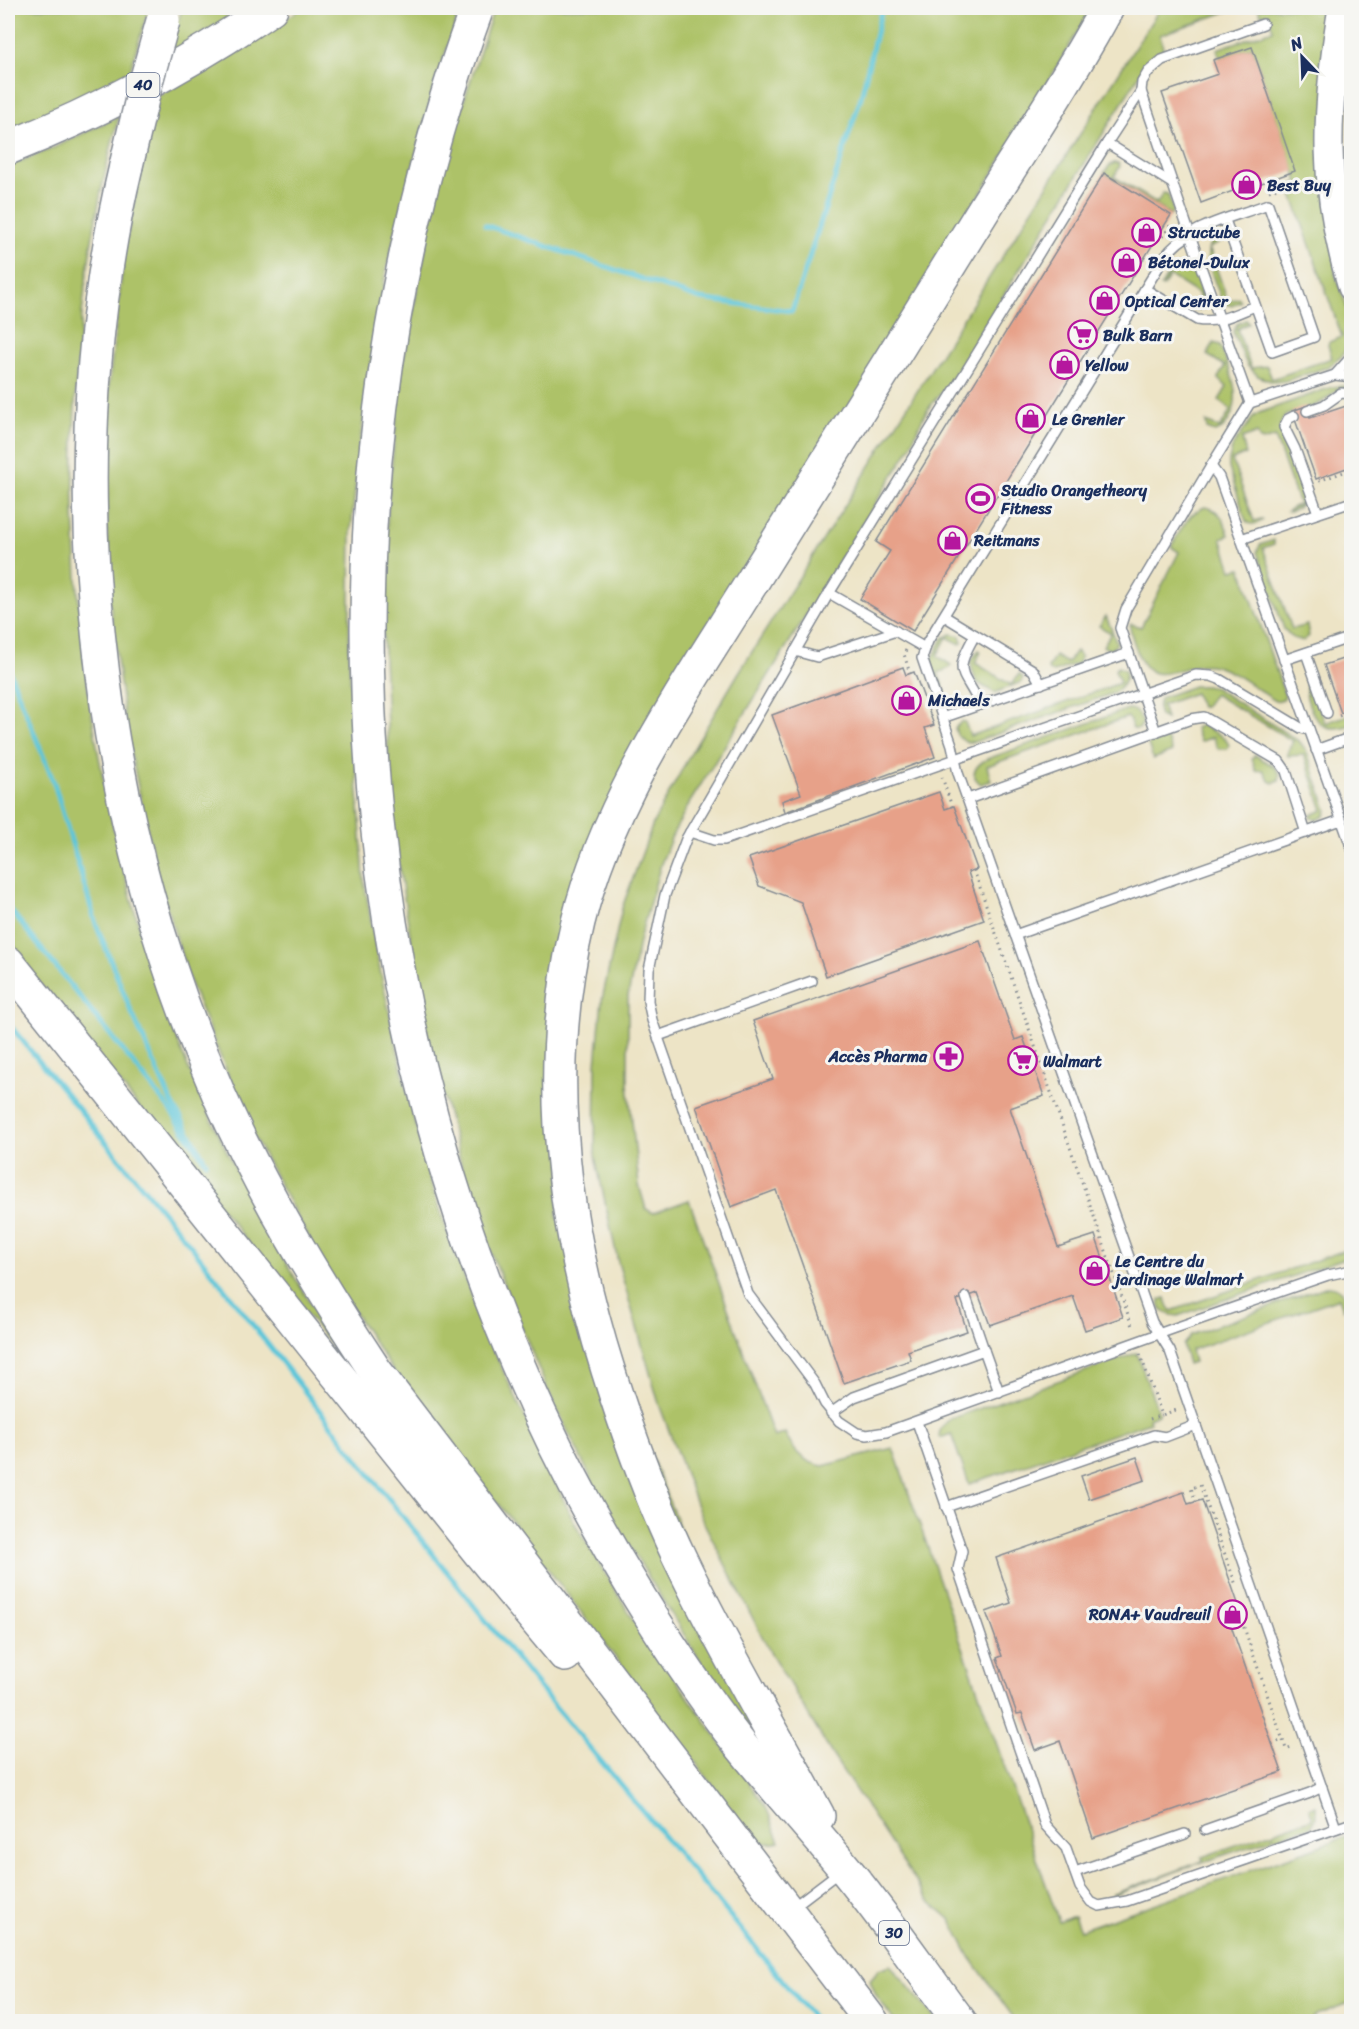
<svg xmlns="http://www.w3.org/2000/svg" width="1359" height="2029" font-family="Sriracha,sans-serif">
  <rect width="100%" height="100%" fill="#f6f6f2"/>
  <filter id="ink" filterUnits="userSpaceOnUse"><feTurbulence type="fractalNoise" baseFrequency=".0167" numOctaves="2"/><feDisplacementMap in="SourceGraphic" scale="12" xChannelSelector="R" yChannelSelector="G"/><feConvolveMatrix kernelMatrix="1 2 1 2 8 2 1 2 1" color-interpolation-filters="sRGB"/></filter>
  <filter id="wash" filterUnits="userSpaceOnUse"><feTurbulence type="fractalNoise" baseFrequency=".008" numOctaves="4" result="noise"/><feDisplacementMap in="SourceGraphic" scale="24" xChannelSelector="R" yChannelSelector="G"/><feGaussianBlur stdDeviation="1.35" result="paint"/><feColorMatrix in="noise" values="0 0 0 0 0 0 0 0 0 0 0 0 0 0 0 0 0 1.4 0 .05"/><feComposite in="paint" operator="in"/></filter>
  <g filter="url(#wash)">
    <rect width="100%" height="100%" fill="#ede4c6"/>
    <!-- green -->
    <g fill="#adc267" stroke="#647862" stroke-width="1.5">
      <path d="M8 8H149L128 77 8 133Z"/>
      <path d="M182 8H245L168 56Z"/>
      <path d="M302 8H461L435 83 398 222 385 276 360 442 351 530 349 661 364 880 377 956 410 1105 432 1186 448 1234 486 1334 574 1522 633 1619 766 1807 780 1842C757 1847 755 1838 741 1822L506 1514 402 1384 327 1272 253 1135 190 983 158 878 126 731 108 587 105 418 126 239 156 97C207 70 254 40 302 8Z"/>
      <path d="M494 8H1092L589 846 557 1216 758 1728 753 1733 717 1686 691 1646 602 1501 547 1389 493 1258 462 1168 424 1021 391 817 382 610 389 490 402 367 431 220 447 153Z"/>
      <path d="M1160 8H1237L1160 35 1164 52 1149 59 947 387C926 407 920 422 910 448L690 802 672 836 661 864 640 937 628 996V1084L639 1185 646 1209 653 1213 689 1200 774 1437 785 1433C792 1450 804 1463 823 1466L893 1448 1059 1922 1074 1916 1080 1930 1351 1835V2002L1319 2014 1310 2021H1016L970 1957 951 1920 928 1900 833 1756 769 1650 701 1517 659 1404 618 1262 595 1156 596 1064 602 1000 622 908 654 821 691 753 738 674Z"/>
      <path d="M1258 8H1332L1335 273 1351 319 1350 340 1342 356 1328 367 1285 381 1273 382 1258 376 1247 365 1233 332 1237 324 1246 320 1249 323 1237 329 1251 368 1267 366 1272 379 1332 358 1328 345 1329 342 1342 337 1289 186 1298 182 1252 47 1220 58 1217 49 1273 30 1268 14 1261 15Z"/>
      <path d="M119 116C50 370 63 660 135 912 150 965 167 1017 188 1067 221 1142 257 1217 300 1286 325 1327 353 1366 380 1405L8 945V166L49 150Z"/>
      <path d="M1114 163H1118L1120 166 1114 177 1157 203 1163 193 1168 194 1173 210 1171 215 1104 173 1109 166Z"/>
      <path d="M1216 237 1221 238 1222 241 1209 248 1228 301 1239 298 1241 301 1232 306 1223 303C1217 286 1197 249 1216 237Z"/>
      <path d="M1180 265C1185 266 1190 267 1193 271 1198 278 1206 302 1202 309L1195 310 1194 307 1200 295 1170 276 1163 287 1161 286 1171 269Z"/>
      <path d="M1214 343 1220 345C1229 370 1244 395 1229 420 1225 427 1222 430 1215 432L1207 429 1206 422 1220 428 1231 410 1219 400 1227 387 1218 378 1225 366 1207 355Z"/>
      <path d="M1342 386H1351V388C1334 387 1335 394 1322 402 1312 408 1296 411 1285 416 1282 420 1280 424 1280 429 1281 452 1327 500 1289 512L1287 511 1299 504 1275 437 1263 441 1260 440 1257 433 1242 439 1246 454 1232 460 1254 521 1261 519 1263 520C1258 524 1251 526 1246 521L1229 468V460L1233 445 1254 416 1259 413 1332 387Z"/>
      <path d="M1205 507C1221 510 1224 520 1229 535L1221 538 1232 570 1241 568 1284 693 1285 696 1283 699 1276 701C1259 691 1235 671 1215 666 1184 658 1154 695 1138 654 1135 645 1131 636 1130 627L1131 624 1141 627 1179 552 1171 547C1180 532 1187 513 1205 507Z"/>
      <path d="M1274 540V544L1263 548 1292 629 1307 625 1309 636 1303 641 1293 638 1284 629 1257 552 1260 545Z"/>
      <path d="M1106 616 1117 643 1114 647 1109 650 1103 646 1111 633 1099 626Z"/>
      <path d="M951 634 960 636 962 643 960 644 947 637 937 656 951 665 950 668 938 673 948 700 962 697V702L958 705 944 701 930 663 943 638Z"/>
      <path d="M979 650 981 652 975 663 1011 685 1019 674 1023 677 1021 682 995 693 976 682 970 662Z"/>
      <path d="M1076 651 1081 657 1079 663 1054 672 1049 671 1048 668 1055 656 1067 663Z"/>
      <path d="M1118 667 1125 670C1128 680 1121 688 1114 693L974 742H967L957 735 955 728 962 721 965 722 970 736 1120 683 1115 670Z"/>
      <path d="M1309 683 1311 684 1325 723 1351 714V725C1329 732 1318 728 1309 705 1307 698 1305 693 1306 686Z"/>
      <path d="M1194 686H1206L1215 688 1300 742 1307 752 1327 810 1325 816 1317 820 1311 818V815L1323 810 1304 755 1288 756V751L1293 741 1214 694 1204 707H1201L1195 693 1162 705 1166 719 1160 716 1158 709 1160 698Z"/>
      <path d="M1128 709C1135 709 1141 716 1143 723L1139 729H1133L1128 717 987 766 991 781 981 784C968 775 976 765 987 759Z"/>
      <path d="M1201 725 1225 738 1229 745 1227 749H1218L1213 737 1200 742 1195 728Z"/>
      <path d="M1167 738 1172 752 1153 759 1148 744Z"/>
      <path d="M1255 755 1275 767 1280 775 1279 780 1273 783 1269 781 1263 770 1256 771 1252 759Z"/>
      <path d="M1351 1248V1256L1178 1316C1169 1315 1157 1312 1160 1300L1165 1298 1171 1311Z"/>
      <path d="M1328 1286C1342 1287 1345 1295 1350 1307L1343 1309 1339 1298 1191 1350 1194 1362 1188 1364 1183 1345 1191 1335Z"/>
      <path d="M1137 1353 1159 1414 1149 1418 1150 1422 969 1484 951 1434 940 1438 939 1435 941 1428 950 1419Z"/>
      <path d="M1316 1805 1317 1817 1311 1826 1278 1837 1273 1836 1272 1839 1185 1868 1115 1895 1113 1894 1203 1861 1202 1857 1313 1818 1309 1808Z"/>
      <path d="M890 1965 893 1968 937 2021H894L876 1995 870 1980 879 1969Z"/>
    </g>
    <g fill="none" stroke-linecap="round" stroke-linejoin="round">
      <!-- stream -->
      <g stroke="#5dc6d9" stroke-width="5">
        <path d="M485 225 700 299 792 311 861 97 882 8"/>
        <path d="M8 668 54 783 96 924 131 1011 170 1099 206 1162 168 1107 8 907"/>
        <path d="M8 1023 195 1251 381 1489 538 1686 723 1907 816 2022"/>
      </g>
    </g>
    <g id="blocks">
      <!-- building -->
      <g fill="#e7a189">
        <path d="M1252 47 1295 171 1256 185 1257 192 1238 193V189L1201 203 1162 93 1218 74 1213 60Z"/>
        <path d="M1104 173 1171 215 913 631 860 599 890 551 876 542Z"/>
        <path d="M1352 404V466L1316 479 1292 411 1306 406 1310 418Z"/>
        <path d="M1352 656V709L1341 713 1324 665Z"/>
        <path d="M903 667 906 675 914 672 922 693 934 725 925 728 935 757 785 812 782 801 801 794 772 715Z"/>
        <path d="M939 792 945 809 954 806 977 869 968 872 984 920 826 976 801 902 759 886 749 858Z"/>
        <path d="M980 941 1015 1040 1023 1037 1044 1096 1010 1108 1058 1247 1095 1235 1123 1317 1085 1330 1073 1296 990 1325 978 1293 957 1300 967 1331 908 1351 911 1360 844 1383 776 1190 731 1207 696 1106 773 1079 753 1021Z"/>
        <path d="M1137 1457 1145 1480 1089 1499 1081 1476Z"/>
        <path d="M1184 1492 1188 1504 1202 1500 1242 1615 1229 1620 1282 1772 1093 1838 1060 1741 1035 1750 1022 1713 1017 1714 997 1658 1002 1656 986 1612 1011 1603 996 1558Z"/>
      </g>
    </g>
  </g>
  <g filter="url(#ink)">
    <use href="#blocks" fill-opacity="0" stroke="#848a92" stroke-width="1.5"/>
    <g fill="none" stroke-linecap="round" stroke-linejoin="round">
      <defs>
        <g id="service">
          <path d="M1263 24 1162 60 1148 72 1142 82 1141 91 1107 143 825 600 686 839 665 895 649 970 648 1001 652 1020 748 1294 815 1384 825 1404 839 1421 857 1433 867 1435 886 1432 1175 1328 1328 1275 1352 1270"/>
          <path d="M1141 91 1202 270 1250 403"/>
          <path d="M1107 143 1173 184"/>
          <path d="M1225 220 1272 352 1314 337 1268 204C1232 218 1187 225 1164 258L928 641 922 658 952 745 958 773 1152 1322 1170 1351 1336 1828"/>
          <path d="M1145 289 1197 320C1218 324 1237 313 1255 306"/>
          <path d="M1335 375 1352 356"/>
          <path d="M1307 411 1324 405 1341 393 1352 394"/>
          <path d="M1294 416 1288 419 1284 427 1295 449 1318 513"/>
          <path d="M1211 466 1219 477 1352 849"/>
          <path d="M1241 539 1352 502"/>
          <path d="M829 593 925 648"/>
          <path d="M944 616 1033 670 1041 684"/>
          <path d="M975 635C952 675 963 669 980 705"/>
          <path d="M795 651 817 657 896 631"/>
          <path d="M1306 653 1327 713"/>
          <path d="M1284 660 1352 637"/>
          <path d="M942 718 1129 653"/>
          <path d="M1156 732 1120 628 1126 609 1211 466 1250 403 1335 375 1352 377"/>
          <path d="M1316 750 1352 737"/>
          <path d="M968 799 1191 719 1204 717 1279 761 1286 771 1306 833"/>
          <path d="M690 832 714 840H724L1196 675 1211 676 1219 679 1301 728 1309 730"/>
          <path d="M1015 935 1341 820"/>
          <path d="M658 1036 812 981"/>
          <path d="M966 1297 984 1350"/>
          <path d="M831 1413 854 1397 984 1350 999 1392"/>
          <path d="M917 1422 962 1551 958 1569 1045 1825 1066 1848 1080 1887 1091 1902 1099 1906 1127 1901 1352 1823"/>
          <path d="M946 1507 1154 1435 1165 1437 1196 1425"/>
          <path d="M1205 1830 1310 1793 1322 1787"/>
          <path d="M1075 1872 1185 1834"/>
          <path d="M793 1907 839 1872"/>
        </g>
        <path id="secondary" d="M1342 8C1325 110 1321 186 1352 287"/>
        <g id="motorway">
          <path d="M477 8C286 526 347 1122 636 1592 672 1651 711 1710 755 1763 783 1797 813 1830 841 1864 883 1914 920 1969 960 2022"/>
          <path d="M8 148C100 111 189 64 271 8"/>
          <path d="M126 166C54 470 94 810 219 1095 262 1192 317 1283 376 1372L872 2022"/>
          <path d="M8 963 480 1553 565 1655"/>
          <path d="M818 1816C774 1733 725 1652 684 1567 653 1504 629 1437 608 1370 562 1224 542 1072 578 922 609 795 689 684 757 574 834 451 910 329 986 206 1027 140 1071 75 1107 8"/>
        </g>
      </defs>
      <!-- service casing -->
      <use href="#service" stroke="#848a92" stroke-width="12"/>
      <!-- secondary casing -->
      <use href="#secondary" stroke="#848a92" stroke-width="30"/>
      <!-- motorway casing -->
      <use href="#motorway" stroke="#848a92" stroke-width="36"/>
      <!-- path -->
      <g stroke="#848a92" stroke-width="3" stroke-dasharray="1.5 4.5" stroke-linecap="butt">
        <path d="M1269 191 1295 181"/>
        <path d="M1163 237 1172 222"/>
        <path d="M1346 468 1352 484"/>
        <path d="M1319 481 1352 469"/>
        <path d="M906 650 904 654 910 674"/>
        <path d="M1339 716 1352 711"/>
        <path d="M942 777 952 807"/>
        <path d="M974 870 1133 1329"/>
        <path d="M1032 1062 1040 1059"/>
        <path d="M1140 1354 1162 1415 1176 1410"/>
        <path d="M1150 1419 1162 1415"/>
        <path d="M1200 1485 1236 1585"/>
        <path d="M1196 1502 1191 1488 1199 1486"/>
        <path d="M1246 1614 1247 1617 1241 1619 1286 1749 1294 1746"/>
        <path d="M1235 1618 1236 1621 1241 1619"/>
        <path d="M1272 1744 1283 1740"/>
      </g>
      <!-- service -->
      <use href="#service" stroke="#fff" stroke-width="9"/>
      <!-- secondary -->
      <use href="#secondary" stroke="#fff" stroke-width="27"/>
      <!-- motorway -->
      <use href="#motorway" stroke="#fff" stroke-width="33"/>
      <defs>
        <path id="motorway-bridge" d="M126 166 147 78 163 21"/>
      </defs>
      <!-- motorway-bridge casing -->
      <use href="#motorway-bridge" stroke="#848a92" stroke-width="36" stroke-linecap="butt"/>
      <!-- motorway-bridge -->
      <use href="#motorway-bridge" stroke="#fff" stroke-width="33"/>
    </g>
  </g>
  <!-- icons -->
  <defs>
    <symbol id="shop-ring" viewBox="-11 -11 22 22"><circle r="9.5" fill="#f6f6f2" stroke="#b5179e" stroke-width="1.5"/><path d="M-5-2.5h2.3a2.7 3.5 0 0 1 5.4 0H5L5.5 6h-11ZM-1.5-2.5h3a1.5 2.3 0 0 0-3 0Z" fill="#b5179e"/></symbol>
    <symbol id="supermarket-ring" viewBox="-11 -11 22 22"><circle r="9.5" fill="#f6f6f2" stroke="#b5179e" stroke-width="1.5"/><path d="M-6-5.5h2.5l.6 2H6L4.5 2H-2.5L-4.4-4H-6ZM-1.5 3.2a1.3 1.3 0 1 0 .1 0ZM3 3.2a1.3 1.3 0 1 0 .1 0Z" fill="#b5179e"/></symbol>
    <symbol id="stadium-ring" viewBox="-11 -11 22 22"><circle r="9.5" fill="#f6f6f2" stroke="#b5179e" stroke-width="1.5"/><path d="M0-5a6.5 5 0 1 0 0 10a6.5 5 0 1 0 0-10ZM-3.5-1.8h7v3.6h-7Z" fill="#b5179e"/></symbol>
    <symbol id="pharmacy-ring" viewBox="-11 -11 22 22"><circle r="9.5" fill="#f6f6f2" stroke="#b5179e" stroke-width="1.5"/><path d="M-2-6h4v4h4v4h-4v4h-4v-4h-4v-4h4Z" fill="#b5179e"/></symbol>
  </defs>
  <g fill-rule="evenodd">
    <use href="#shop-ring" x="1230" y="168" width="33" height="33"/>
    <use href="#shop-ring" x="1130" y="216" width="33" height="33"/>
    <use href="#shop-ring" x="1110" y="246" width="33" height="33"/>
    <use href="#shop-ring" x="1088" y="284" width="33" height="33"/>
    <use href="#supermarket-ring" x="1066" y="318" width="33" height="33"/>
    <use href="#shop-ring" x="1048" y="348" width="33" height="33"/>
    <use href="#shop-ring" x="1014" y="402" width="33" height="33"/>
    <use href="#stadium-ring" x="964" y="482" width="33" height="33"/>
    <use href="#shop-ring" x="936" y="524" width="33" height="33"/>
    <use href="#shop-ring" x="890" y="684" width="33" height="33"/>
    <use href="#pharmacy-ring" x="932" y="1040" width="33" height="33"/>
    <use href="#supermarket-ring" x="1006" y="1044" width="33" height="33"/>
    <use href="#shop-ring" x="1078" y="1254" width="33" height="33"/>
    <use href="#shop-ring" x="1216" y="1598" width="33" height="33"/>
  </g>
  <g text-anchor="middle" stroke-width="6" stroke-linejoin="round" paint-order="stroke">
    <!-- shield labels -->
    <g fill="#f6f6f2" stroke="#5d6b8a" stroke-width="1.5">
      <rect x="126.5" y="73" width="33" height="24" rx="4.5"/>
      <rect x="879" y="1921" width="30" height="24" rx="4.5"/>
    </g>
    <g font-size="15" font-weight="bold" fill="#1b2f5e">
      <text x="143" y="90">40</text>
      <text x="894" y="1938">30</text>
    </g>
    <!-- poi labels -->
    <g font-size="16" font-weight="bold" fill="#1b2f5e" stroke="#f6f6f2" text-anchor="start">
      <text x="1267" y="191">Best Buy</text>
      <text x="1168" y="238">Structube</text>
      <text x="1148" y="268">Bétonel-Dulux</text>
      <text x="1125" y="307">Optical Center</text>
      <text x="1103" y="341">Bulk Barn</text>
      <text x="1085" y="371">Yellow</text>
      <text x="1052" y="425">Le Grenier</text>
      <text x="1001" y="496">Studio Orangetheory<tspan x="1001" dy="18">Fitness</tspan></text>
      <text x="974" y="546">Reitmans</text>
      <text x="928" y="706">Michaels</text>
      <text x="927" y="1062" text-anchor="end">Accès Pharma</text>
      <text x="1043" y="1067">Walmart</text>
      <text x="1115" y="1267">Le Centre du<tspan x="1115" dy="18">jardinage Walmart</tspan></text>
      <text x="1211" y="1620" text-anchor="end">RONA+ Vaudreuil</text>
    </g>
  </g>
  <!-- margin -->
  <rect width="1359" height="2029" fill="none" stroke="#f6f6f2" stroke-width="30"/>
  <!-- north arrow -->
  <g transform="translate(1302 57) rotate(337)" stroke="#f6f6f2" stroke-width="4.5" paint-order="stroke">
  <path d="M0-4.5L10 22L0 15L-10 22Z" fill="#1b2f5e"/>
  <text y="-9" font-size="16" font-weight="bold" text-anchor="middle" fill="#1b2f5e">N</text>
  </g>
</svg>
